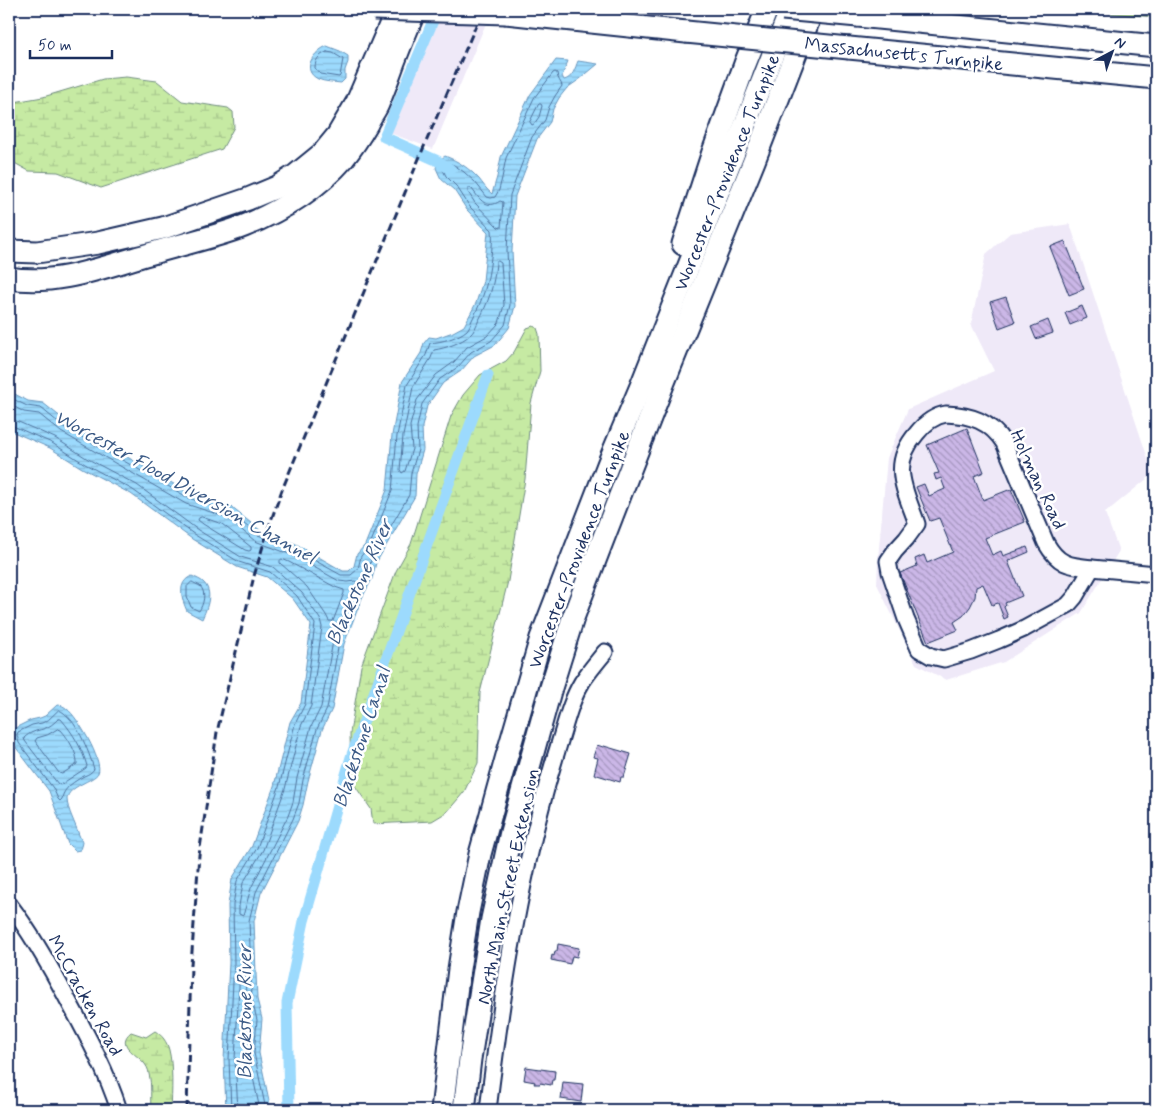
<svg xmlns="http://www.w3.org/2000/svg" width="1165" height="1119" font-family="Mynerve,sans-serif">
  <defs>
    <pattern id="forest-crowns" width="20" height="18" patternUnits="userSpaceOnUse" patternTransform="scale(1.25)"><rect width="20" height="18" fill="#c6eaa3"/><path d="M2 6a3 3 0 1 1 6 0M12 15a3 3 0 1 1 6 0" fill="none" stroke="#aac98f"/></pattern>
    <pattern id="wetland-marsh" width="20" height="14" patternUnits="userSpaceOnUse" patternTransform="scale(1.25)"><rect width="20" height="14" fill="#c6eaa3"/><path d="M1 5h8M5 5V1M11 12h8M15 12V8" fill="none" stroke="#aac98f"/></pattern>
    <pattern id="water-rules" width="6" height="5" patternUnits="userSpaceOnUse" patternTransform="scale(1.25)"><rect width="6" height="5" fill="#9cdafd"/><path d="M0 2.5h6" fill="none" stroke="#86bbdb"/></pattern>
    <pattern id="building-back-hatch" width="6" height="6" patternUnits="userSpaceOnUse" patternTransform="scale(1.25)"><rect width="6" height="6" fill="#cbb7e7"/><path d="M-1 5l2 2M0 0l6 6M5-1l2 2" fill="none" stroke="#a495be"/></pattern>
  </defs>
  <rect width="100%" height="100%" fill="#fff"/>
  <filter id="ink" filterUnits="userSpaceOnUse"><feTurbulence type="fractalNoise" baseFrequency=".02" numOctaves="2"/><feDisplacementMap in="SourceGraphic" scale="10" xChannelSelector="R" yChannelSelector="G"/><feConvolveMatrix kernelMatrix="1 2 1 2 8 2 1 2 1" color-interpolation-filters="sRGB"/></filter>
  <g filter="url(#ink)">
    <!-- built -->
    <g fill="#efe9f8">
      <path d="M444 9H492L433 149 390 133Z"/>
      <path d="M1070 224 1153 474 1105 513 1119 551 1081 613 1004 662 946 680 916 664 877 584 878 559 887 458 908 409 994 371 971 324 986 254 1010 233Z"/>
    </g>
    <!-- forest -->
    <path fill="url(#forest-crowns)" stroke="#708c80" d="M1058 9H1156V17Z"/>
    <!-- wetland -->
    <g fill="url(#wetland-marsh)" stroke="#708c80">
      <path d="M126 77 157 81 182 101 228 108 233 112 234 127 222 149 101 188 58 172 29 171 9 160V104L14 102 43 97 103 79Z"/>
      <path d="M533 326 537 328 539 334 540 371 531 403 525 479 508 581 480 693 478 763 464 792 447 812 432 821 373 824 371 809 351 780 350 733 361 666 396 571 411 544 451 416 463 395 480 375 506 361 514 352 527 328Z"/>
      <path d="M155 1031C162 1035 167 1042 169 1050 173 1065 172 1093 171 1110H151C150 1098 152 1085 149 1074 149 1070 146 1065 144 1063 137 1054 115 1045 131 1032L146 1037Z"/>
    </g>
    <!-- water -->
    <g fill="url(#water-rules)" stroke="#6896bd">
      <path d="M327 46 340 51 348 56V62L345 70V79L341 83C334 82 324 82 318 79 300 70 314 51 327 46Z"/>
      <path d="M556 60 568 61 562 76 564 80C573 78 575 68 578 61L598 64 580 79 567 88 559 98 553 109 550 122 537 139 515 196 512 251 515 306 509 328 495 345 474 356 461 371 443 383 427 406 422 427 423 450 416 474 415 496 376 563 372 579 362 598 344 644 332 709 322 730 308 781 303 805 298 821 261 893 254 921 257 999 262 1019 259 1053 271 1110H226L224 1060 229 963 228 905 232 879 252 846 274 786 290 722 301 703 311 625 293 599 267 577 237 567 192 539 131 494 82 468 50 448 9 430V391L28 401 43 403 67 422 191 494 231 507 261 531 296 544 343 571H349L354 566 357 554 365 545 387 490 392 435 402 382 421 353 424 343 429 337 436 338 453 332 464 326 476 303 483 281 488 232 467 210 454 190 441 179 436 168 438 161 445 156C458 161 469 168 479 179 483 184 486 189 492 194L497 177 501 157 530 95Z"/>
      <path d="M192 576C196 578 201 580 203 582 214 592 207 608 202 619L187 611C182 600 176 582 192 576Z"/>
      <path d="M57 705C61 705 64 706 67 709 77 716 104 762 98 773 94 781 68 786 67 799 67 809 76 825 79 835 80 838 82 840 82 842 82 844 80 849 80 850L75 851 68 844 49 791 14 745 11 730 31 720 40 718 45 716Z"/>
    </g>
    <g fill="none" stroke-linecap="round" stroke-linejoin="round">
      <!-- shore -->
      <g stroke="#4f739e" stroke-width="1">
        <path d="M327 52 333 53 343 59 340 76 339 77 320 74 315 68C315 60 319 55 327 52Z"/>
        <path d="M539 104H541L542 106 539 117 534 124 532 125 530 122Z"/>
        <path d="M470 188 472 189C480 200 487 210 500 201L503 202 501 228 498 227 475 203 468 192V190Z"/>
        <path d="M498 261 501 263 504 305 499 323 487 336 467 347 454 362 436 375 417 400 410 426 412 449 405 471 402 473 400 470 403 436 413 387 431 358 434 350C446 348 461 343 470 335 474 332 476 326 478 322 489 301 494 286 496 263Z"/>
        <path d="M9 397 27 406 41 408 64 427 189 498 229 512 258 535 294 549 341 575H351L358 569 361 556 369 547 392 491 397 436 407 385 426 355 430 343C441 342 458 338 467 330 469 328 471 323 472 320 484 297 488 283 491 257 492 248 493 239 492 230L470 207 457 187 446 176 442 168V164L446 162 454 165 464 172 475 182 487 197 491 198 495 197 499 190 502 178 506 158 534 98 553 73 555 72 557 73C557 79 562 83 562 86L555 96 549 107 545 120 532 137 510 195 507 251 510 305 505 325 491 341 471 352 458 367 440 379 422 404 417 427 418 450 411 473 409 495 371 560 368 577 358 596 339 642 327 709 317 729 303 780 299 803 293 819 256 892 249 921 252 1000 257 1020 254 1053 266 1110"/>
        <path d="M9 404 24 412 39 414 61 432 186 504 226 517 255 541 292 555 339 581 348 582 355 581 357 582 333 641 321 707 311 727 297 778 293 802 288 816 251 888 243 916 239 914V906L243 883 263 850 285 789 301 726 311 706 322 627 320 619 302 593 273 567 241 557 198 530 137 485 88 459 55 438 14 420 9 419"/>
        <path d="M9 425 13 426 52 443 85 464 133 490 195 535 239 562 270 572 297 596 315 624 305 704 295 724 279 787 257 848 237 881 233 905 234 963 229 1059 231 1110"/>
        <path d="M202 517 222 524 251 547V550L249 551 245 550 203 524 198 520 199 518Z"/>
        <path d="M282 559 289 562 335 587 344 590V593L333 621H329L326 615 307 587 280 563V561Z"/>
        <path d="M192 582C194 583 198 585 200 586 207 593 203 605 199 611L191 607 187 597V587Z"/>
        <path d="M59 710C76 717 89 752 94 769 91 773 89 774 84 776 75 781 63 788 62 799L60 801 58 799 53 788 19 743 17 735 18 732 32 725 42 723 48 720Z"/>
        <path d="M58 719H61C73 733 82 748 87 766L86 768 60 785 58 784 25 741 24 738C30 732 36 731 43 729 50 727 54 723 58 719Z"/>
        <path d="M58 729 61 730C68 738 78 754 77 764L62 774 59 773 35 741 37 738 47 735Z"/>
        <path d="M238 1110 235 1059 240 969 242 967 245 969 246 1000 250 1020 248 1054 260 1110"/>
      </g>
      <!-- canal -->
      <g stroke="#9cdafd" stroke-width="11">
        <path d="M438 9 384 137 438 161 450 169"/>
        <path d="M289 1110 287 1003 304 921 351 757 488 375"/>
      </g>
    </g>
    <!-- building -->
    <g fill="url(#building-back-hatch)" stroke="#1b2f5e">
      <path d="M1065 241 1084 289 1069 295 1050 247Z"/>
      <path d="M1006 297 1015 322 999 328 990 302Z"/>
      <path d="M1082 306 1087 318 1070 325 1065 313Z"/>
      <path d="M1048 320 1053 333 1036 339 1031 327Z"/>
      <path d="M967 428 984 472 974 476 983 500 1011 489 1025 522 985 538 992 555 1001 551 1003 556 1027 547 1029 552 1008 561 1022 596 1005 603 1006 605 1004 607 1008 617 1004 619 998 603 992 605 983 584 976 587 975 597 970 607 963 616 954 622 958 630 928 642 900 573 917 566 915 559 924 555 927 563 953 552 939 518 930 521 916 487 924 484 929 496 945 489 941 478 936 480 934 474 939 473 927 445Z"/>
      <path d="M597 745 603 747 604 746 631 754 624 777H621L620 782 594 774 598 758 593 757Z"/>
      <path d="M558 944 579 948 577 957 572 956 570 964 551 960 552 955 554 956 555 951H557Z"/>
      <path d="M526 1067 555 1071 554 1080H552L551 1085 540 1083V1084H534L535 1082 524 1080Z"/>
      <path d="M563 1082 583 1084 581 1102 561 1099Z"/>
    </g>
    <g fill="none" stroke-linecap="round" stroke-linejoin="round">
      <defs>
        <g id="minor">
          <path d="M946 414C971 415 990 421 1004 443L1046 543C1058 564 1068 566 1092 568L1075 597 1068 605 1024 629 999 640 971 651 944 659 931 656 919 649 906 619 890 572 888 561 895 551 906 539 917 524C905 489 889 465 917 433 925 423 934 416 946 414Z"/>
          <path d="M1092 568 1156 574"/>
          <path d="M9 904C32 934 51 968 69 1002 88 1037 107 1072 119 1110"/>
          <path d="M488 1110C501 1003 517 894 546 789 551 770 557 751 563 731 568 714 573 697 582 682 589 671 597 662 605 652"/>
        </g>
        <g id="highway">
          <path d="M506 13 686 32"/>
          <path d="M858 16 1156 46"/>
          <path d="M849 48 1156 78"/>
          <path d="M683 244 713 152 745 64 767 9"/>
          <path d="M9 251 37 252 98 243 163 228 248 199 277 187 296 175 323 153 337 136 357 102 397 9"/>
          <path d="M9 278C58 286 103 267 149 254 181 244 213 238 244 226 281 211 317 189 344 158 352 148 360 136 367 124 370 117 375 111 378 104 384 90 389 76 394 62 401 44 408 26 416 9"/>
          <path d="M442 1110 459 969 468 912 480 854 506 759 541 638 609 462 641 386 791 9"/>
          <path d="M464 1110 470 1059 492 919 511 832 550 691 573 618 602 542 664 382 754 161 813 9"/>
        </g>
      </defs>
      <!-- minor casing -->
      <use href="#minor" stroke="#1b2f5e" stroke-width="19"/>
      <!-- highway casing -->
      <use href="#highway" stroke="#1b2f5e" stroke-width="25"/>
      <!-- minor -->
      <use href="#minor" stroke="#fff" stroke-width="15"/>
      <!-- highway -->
      <use href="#highway" stroke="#fff" stroke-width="21"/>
      <!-- rail -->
      <path stroke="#1b2f5e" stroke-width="3" stroke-dasharray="8 4" stroke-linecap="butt" d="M187 1110 191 965 199 855 217 732 254 576 269 526 282 490 423 149 483 9"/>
      <defs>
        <g id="highway-bridge">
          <path d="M374 9 506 13"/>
          <path d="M783 9 858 16"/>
          <path d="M686 32 849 48"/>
        </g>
      </defs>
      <!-- highway-bridge casing -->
      <use href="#highway-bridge" stroke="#1b2f5e" stroke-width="25" stroke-linecap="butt"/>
      <!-- highway-bridge -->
      <use href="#highway-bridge" stroke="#fff" stroke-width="21"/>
    </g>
  </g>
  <g text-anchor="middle" stroke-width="5" stroke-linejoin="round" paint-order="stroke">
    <!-- street labels -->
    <g font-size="19" fill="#1b2f5e" stroke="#fff">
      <text transform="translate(904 53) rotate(6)" y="7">Massachusetts Turnpike</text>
      <text transform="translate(726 172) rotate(-68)" y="7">Worcester-Providence Turnpike</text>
      <text transform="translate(1039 479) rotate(65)" y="7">Holman Road</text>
      <text transform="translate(578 549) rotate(-69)" y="7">Worcester-Providence Turnpike</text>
      <text transform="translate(507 886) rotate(-78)" y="7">North Main Street Extension</text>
      <text transform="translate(86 995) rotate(61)" y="7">McCracken Road</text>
    </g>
    <!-- water labels -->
    <g font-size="20" font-style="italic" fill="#3b5a86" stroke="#fff">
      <text transform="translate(186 486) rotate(29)" y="7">Worcester Flood Diversion Channel</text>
      <text transform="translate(359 582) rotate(-66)" y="7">Blackstone River</text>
      <text transform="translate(361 737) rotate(-72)" y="7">Blackstone Canal</text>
      <text transform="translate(244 1012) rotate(-90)" y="7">Blackstone River</text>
    </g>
  </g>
  <!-- margin -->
  <rect width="1165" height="1119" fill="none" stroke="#fff" stroke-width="30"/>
  <rect x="15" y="15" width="1135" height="1089" fill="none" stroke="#1b2f5e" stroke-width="2" filter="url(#ink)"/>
  <!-- north arrow -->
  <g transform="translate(1112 52) rotate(41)" stroke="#ffffff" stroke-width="4" paint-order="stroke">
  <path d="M0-4L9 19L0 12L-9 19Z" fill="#1b2f5e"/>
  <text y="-8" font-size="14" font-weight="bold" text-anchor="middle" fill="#1b2f5e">N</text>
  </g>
  <!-- scale -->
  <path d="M30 50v8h82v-8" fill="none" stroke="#1b2f5e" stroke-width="2.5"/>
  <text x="38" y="50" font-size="15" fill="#1b2f5e" stroke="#ffffff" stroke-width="4" paint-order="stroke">50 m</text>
</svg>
